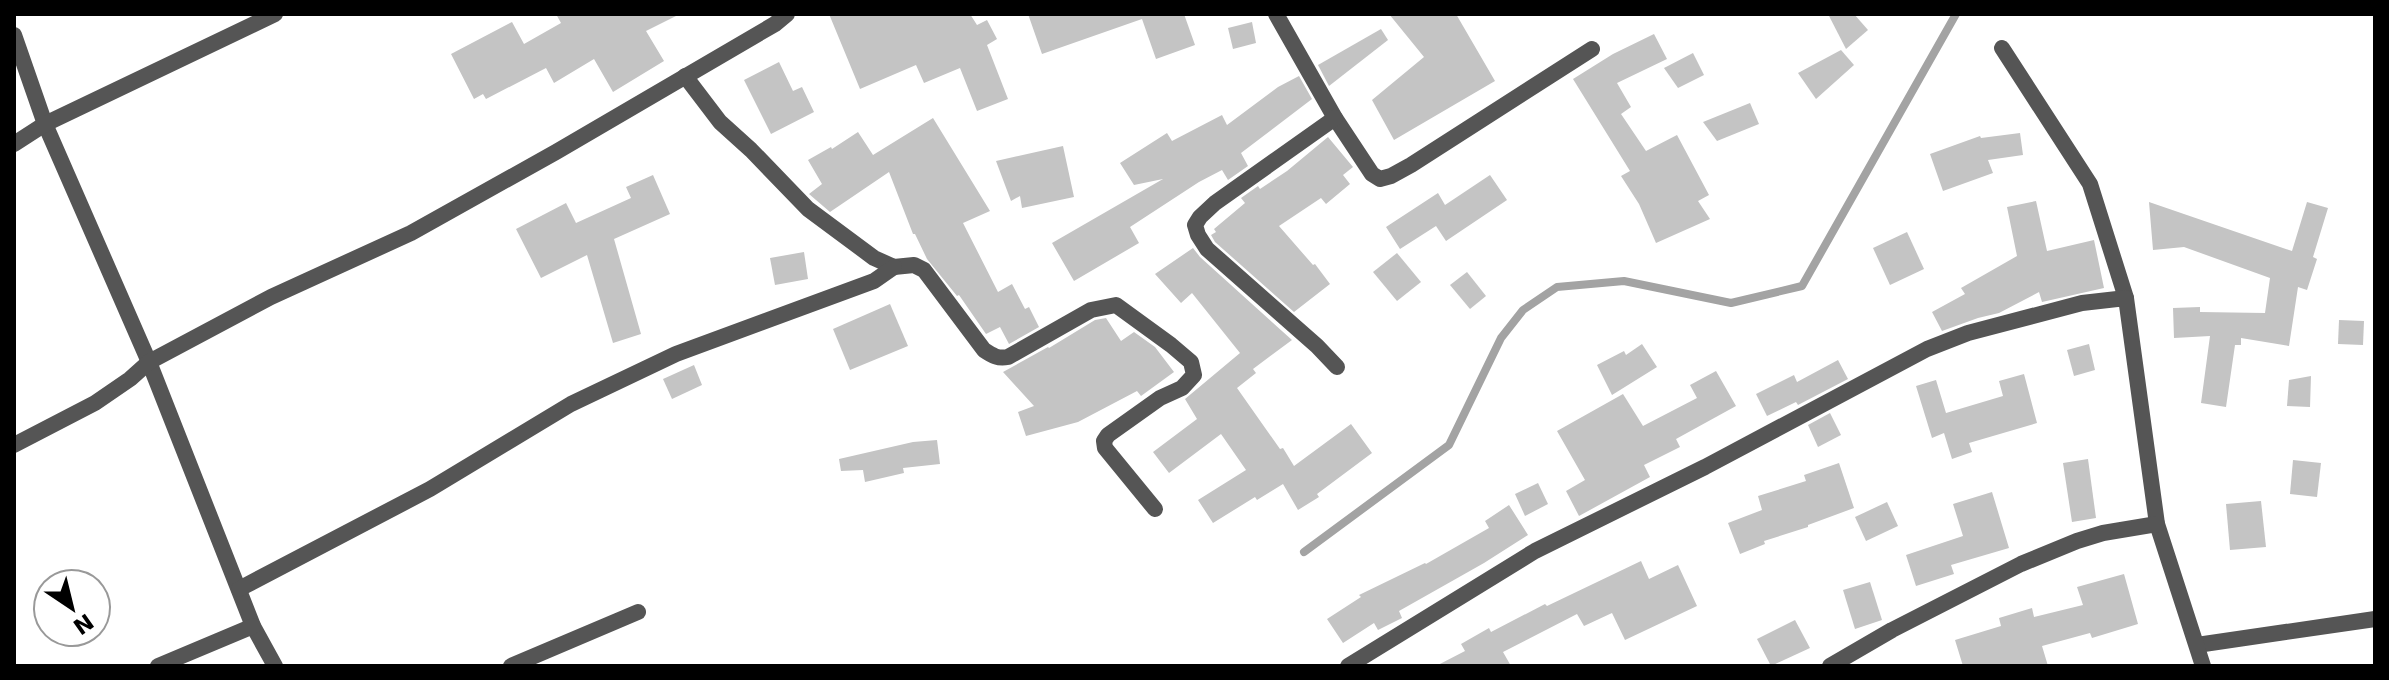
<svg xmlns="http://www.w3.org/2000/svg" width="2389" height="680" font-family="'DejaVu Sans',sans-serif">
  <rect width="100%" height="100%" fill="#fff"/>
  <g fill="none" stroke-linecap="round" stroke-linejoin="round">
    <!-- stream -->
    <path stroke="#a3a3a3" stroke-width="8" d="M1304 552 1449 445 1501 338 1523 310 1557 287 1624 281 1731 303 1802 286 1956 14"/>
  </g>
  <!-- building -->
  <g fill="#c4c4c4">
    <path d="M556 14H680L646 31 664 61 613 92 594 59 554 83 546 68 486 99 483 94 474 99 451 54 512 22 524 44 561 23Z"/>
    <path d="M829 14H970L977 25 987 20 997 39 987 45 1008 99 977 111 960 68 924 83 916 65 860 89Z"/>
    <path d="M1028 14H1184L1195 45 1156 59 1142 19 1042 54Z"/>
    <path d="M1389 14H1456L1495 81 1394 140 1372 100 1424 57Z"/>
    <path d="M1828 14H1854L1868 30 1846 49Z"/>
    <path d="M1252 22 1256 43 1233 49 1228 28Z"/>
    <path d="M1381 29 1388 40 1329 86 1318 65Z"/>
    <path d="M1654 34 1667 59 1617 83 1631 107 1621 114 1646 151 1677 135 1709 195 1698 201 1710 219 1656 243 1639 204 1621 176 1630 171 1573 79 1613 54Z"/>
    <path d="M1841 50 1854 65 1816 99 1798 73Z"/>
    <path d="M1693 53 1704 75 1678 88 1664 68Z"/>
    <path d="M779 62 793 91 802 87 814 112 771 134 744 80Z"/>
    <path d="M1299 76 1312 99 1241 153 1248 166 1228 180 1222 170 1199 182 1130 227 1139 243 1074 281 1052 243 1163 179 1134 185 1120 163 1167 133 1172 141 1222 115 1227 125 1278 87Z"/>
    <path d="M1750 103 1759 124 1717 141 1703 122Z"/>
    <path d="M933 118 990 211 963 223 998 292 1012 284 1025 309 1029 307 1039 327 1009 344 1000 327 986 334 959 295 957 296 927 259 915 234H913L889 172 830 212 809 194 822 184 808 160 831 147 832 149 858 132 873 155Z"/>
    <path d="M2020 133 2023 155 1988 160 1993 173 1943 191 1930 154 1980 136 1981 138Z"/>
    <path d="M1328 137 1353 167 1343 175 1350 184 1326 204 1321 198 1279 226 1313 265 1315 264 1330 284 1294 312 1215 242 1211 235 1216 232 1214 229 1245 203 1241 198 1258 186 1260 189 1287 171Z"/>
    <path d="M1063 146 1074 197 1022 208 1020 196 1011 201 996 161Z"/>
    <path d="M653 175 670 214 614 239 641 334 613 343 587 255 541 278 516 229 566 203 576 223 631 198 626 187Z"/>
    <path d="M1490 175 1507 200 1446 241 1436 226 1400 249 1386 227 1438 193 1445 205Z"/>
    <path d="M2036 201 2047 251 2094 240 2104 288 2042 302 2039 292 1999 313 1978 318 1942 331 1932 312 1965 294 1961 288 2017 256 2007 207Z"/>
    <path d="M2149 202 2292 251 2307 202 2328 208 2313 257 2317 259 2307 290 2298 287 2289 346 2241 338V345H2235L2226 407 2201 403 2210 336 2174 338 2173 308 2200 307V312L2265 313 2270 278 2184 247 2153 250Z"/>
    <path d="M1907 232 1924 269 1890 285 1873 248Z"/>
    <path d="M1193 248 1200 257 1292 340 1253 369 1256 373 1237 388 1280 449 1283 448 1294 466 1351 424 1372 453 1317 494 1319 497 1298 510 1283 484 1257 500 1255 497 1213 523 1198 500 1246 470 1221 434 1169 473 1153 452 1197 419 1185 399 1240 353 1192 293 1181 303 1155 274Z"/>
    <path d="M804 252 808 279 775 285 770 258Z"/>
    <path d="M1397 253 1421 282 1397 301 1373 272Z"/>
    <path d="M1467 272 1486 296 1470 309 1450 285Z"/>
    <path d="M890 304 908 346 850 370 833 329Z"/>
    <path d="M1106 318 1121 341 1134 332 1155 347 1174 372 1141 396 1137 391 1078 422 1026 436 1018 412 1034 406 1003 372 1048 347 1049 348 1095 320Z"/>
    <path d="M2339 320 2364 321 2363 345 2338 344Z"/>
    <path d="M1642 344 1657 367 1612 395 1597 365 1624 351 1626 355Z"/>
    <path d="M2089 344 2095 370 2074 376 2067 350Z"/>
    <path d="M1838 360 1848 379 1798 405 1796 402 1767 416 1756 394 1794 375 1797 382Z"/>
    <path d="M694 365 702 385 672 399 663 379Z"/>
    <path d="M1716 371 1736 406 1676 439 1680 447 1644 465 1650 477 1579 516 1566 491 1585 480 1557 431 1623 394 1643 426 1697 398 1690 385Z"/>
    <path d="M2024 374 2037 423 1969 443 1972 452 1952 459 1944 433 1932 438 1916 386 1936 380 1946 413 2003 396 1999 381Z"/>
    <path d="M2311 376 2310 407 2287 406 2289 380Z"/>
    <path d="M1830 413 1841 435 1818 447 1808 425Z"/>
    <path d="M937 440 940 464 903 468 904 473 865 482 863 470 841 471 839 459 913 442Z"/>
    <path d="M2088 459 2096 518 2072 522 2063 463Z"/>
    <path d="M2293 460 2321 463 2317 497 2290 494Z"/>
    <path d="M1839 463 1854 508 1808 525V527L1764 541 1765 544 1740 554 1728 523 1762 510 1758 496 1806 481 1804 475Z"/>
    <path d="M1538 483 1548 504 1525 516 1515 494Z"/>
    <path d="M1992 492 2009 548 1951 565 1954 574 1916 586 1906 555 1963 536 1953 504Z"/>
    <path d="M2261 501 2266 547 2230 550 2226 504Z"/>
    <path d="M1887 502 1898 526 1866 541 1855 517Z"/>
    <path d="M1509 505 1528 535 1484 563 1399 611 1402 618 1378 630 1374 623 1343 643 1327 619 1361 597 1359 595 1425 563 1426 564 1489 528 1485 521Z"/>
    <path d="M1641 561 1649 579 1678 565 1697 606 1625 640 1612 613 1584 626 1577 614 1503 652 1511 666H1436L1465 651 1461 644 1489 628 1491 632 1545 604 1547 606Z"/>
    <path d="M2124 574 2138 624 2092 638 2090 633 2042 646 2048 666H1963L1955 640 2001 626 1999 618 2032 608 2034 617 2083 605 2077 587Z"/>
    <path d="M1870 582 1882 620 1855 629 1843 590Z"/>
    <path d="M1795 620 1810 648 1771 666 1757 639Z"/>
  </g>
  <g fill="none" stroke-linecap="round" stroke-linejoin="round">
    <!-- street -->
    <g stroke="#555" stroke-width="16">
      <path d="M1276 14 1335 118 1372 174 1380 179 1391 176 1411 165 1592 49"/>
      <path d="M14 35 45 124 149 362 253 626 275 666"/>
      <path d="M2002 48 2090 184 2126 298"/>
      <path d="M685 76 720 122 751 150 808 209 874 258 894 267 914 265 924 270 984 350C993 356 998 359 1008 357L1091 310 1116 305 1171 345 1191 362 1194 375 1182 388 1160 398 1108 435 1104 441 1105 448 1155 509"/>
      <path d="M1335 118 1215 203 1200 217 1195 225 1198 235 1207 249 1317 346 1337 367"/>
      <path d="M14 144 45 124 275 14"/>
      <path d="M14 445 95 403 130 379 149 362 271 297 411 233 556 152 775 24 787 14"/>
      <path d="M239 589 430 489 571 404 676 354 874 281 894 267"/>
      <path d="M2197 645 2375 619"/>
      <path d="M158 666 253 626"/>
      <path d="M511 666 638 612"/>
      <path d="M1348 666 1535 551 1705 467 1927 349 1968 333 2082 303 2126 298 2157 524 2203 666"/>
      <path d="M1830 666 1892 630 2021 564 2077 541 2103 533 2157 524"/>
    </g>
  </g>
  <!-- border -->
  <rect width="2389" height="680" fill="none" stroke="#000000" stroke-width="32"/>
  <!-- north arrow -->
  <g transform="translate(72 608) rotate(145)"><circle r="38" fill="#ffffff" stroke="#999999" stroke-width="2"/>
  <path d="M0-6L14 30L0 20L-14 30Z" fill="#000000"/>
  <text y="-12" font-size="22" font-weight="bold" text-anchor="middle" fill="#000000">N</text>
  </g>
</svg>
